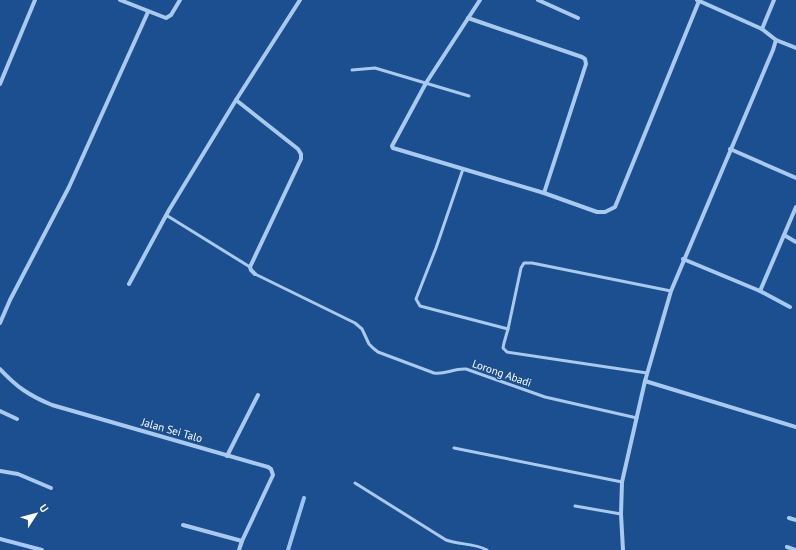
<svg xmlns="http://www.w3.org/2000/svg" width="796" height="550" font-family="'PT Sans',sans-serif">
  <rect width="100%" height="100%" fill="#1b4f8f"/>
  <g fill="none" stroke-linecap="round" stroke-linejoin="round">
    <!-- stream -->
    <path stroke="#9cc4f0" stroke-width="4" d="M288 550 304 498"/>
    <!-- lane -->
    <g stroke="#a9c9ee" stroke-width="3">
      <path d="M352 70 375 68 469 96"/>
      <path d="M463 169 436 248 416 299 420 306 508 329 504 343 503 348 507 352 647 373"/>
      <path d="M166 215 250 267"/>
      <path d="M255 274 355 323 362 329 369 344 373 348 378 352 434 373C445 375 454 368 466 369L545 397 637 418"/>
      <path d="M508 329 521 268 524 263H532L671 291"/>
      <path d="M454 448 622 482"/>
      <path d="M355 483 446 540C459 545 475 543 487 550"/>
      <path d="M575 506 621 514"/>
    </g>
    <!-- street -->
    <g stroke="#a9c9ee" stroke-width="4">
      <path d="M120 0 166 18 171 15 180 0"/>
      <path d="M480 0 426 83 392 146 393 148 544 193 597 212H605L615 207 699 1"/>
      <path d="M538 0 578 18"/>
      <path d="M697 0 762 29 776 40 796 48"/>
      <path d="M468 18 582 57 585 59 586 64 544 193"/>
      <path d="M762 29 774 0"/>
      <path d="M0 84 35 0"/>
      <path d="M236 100 298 149 301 154V159L250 267 251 270 255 274"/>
      <path d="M730 149 796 178"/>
      <path d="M784 235 796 242"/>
      <path d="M683 259 760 291 796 207"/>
      <path d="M129 284 169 210 236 100 300 0"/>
      <path d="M760 291 790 307"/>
      <path d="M0 323 10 300 69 187 148 12"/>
      <path d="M0 369C17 387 28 395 52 405L268 467 271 469 273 475 242 541 183 525"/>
      <path d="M645 381 796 427"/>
      <path d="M0 411 17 419"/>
      <path d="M227 456 258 395"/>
      <path d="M0 471 18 474 51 488"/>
      <path d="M789 518 796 520"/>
      <path d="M0 539 42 550"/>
      <path d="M787 547 796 550"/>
      <path d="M239 550 242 541"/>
      <path d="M623 550 621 514 622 482 645 381 671 291 773 50 776 40"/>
    </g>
  </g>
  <g text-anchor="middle" stroke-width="3" stroke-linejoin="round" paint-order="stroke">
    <!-- street labels -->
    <g font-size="11" fill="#fff" stroke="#1b4f8f">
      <text transform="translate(502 373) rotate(19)" y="4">Lorong Abadi</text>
      <text transform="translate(172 430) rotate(16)" y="4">Jalan Sei Talo</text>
    </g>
  </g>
  <!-- north arrow -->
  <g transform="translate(36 514) rotate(54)" stroke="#1b4f8f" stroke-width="3" paint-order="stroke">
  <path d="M0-3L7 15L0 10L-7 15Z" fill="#ffffff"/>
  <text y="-6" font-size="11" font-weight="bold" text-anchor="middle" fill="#ffffff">U</text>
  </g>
</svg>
